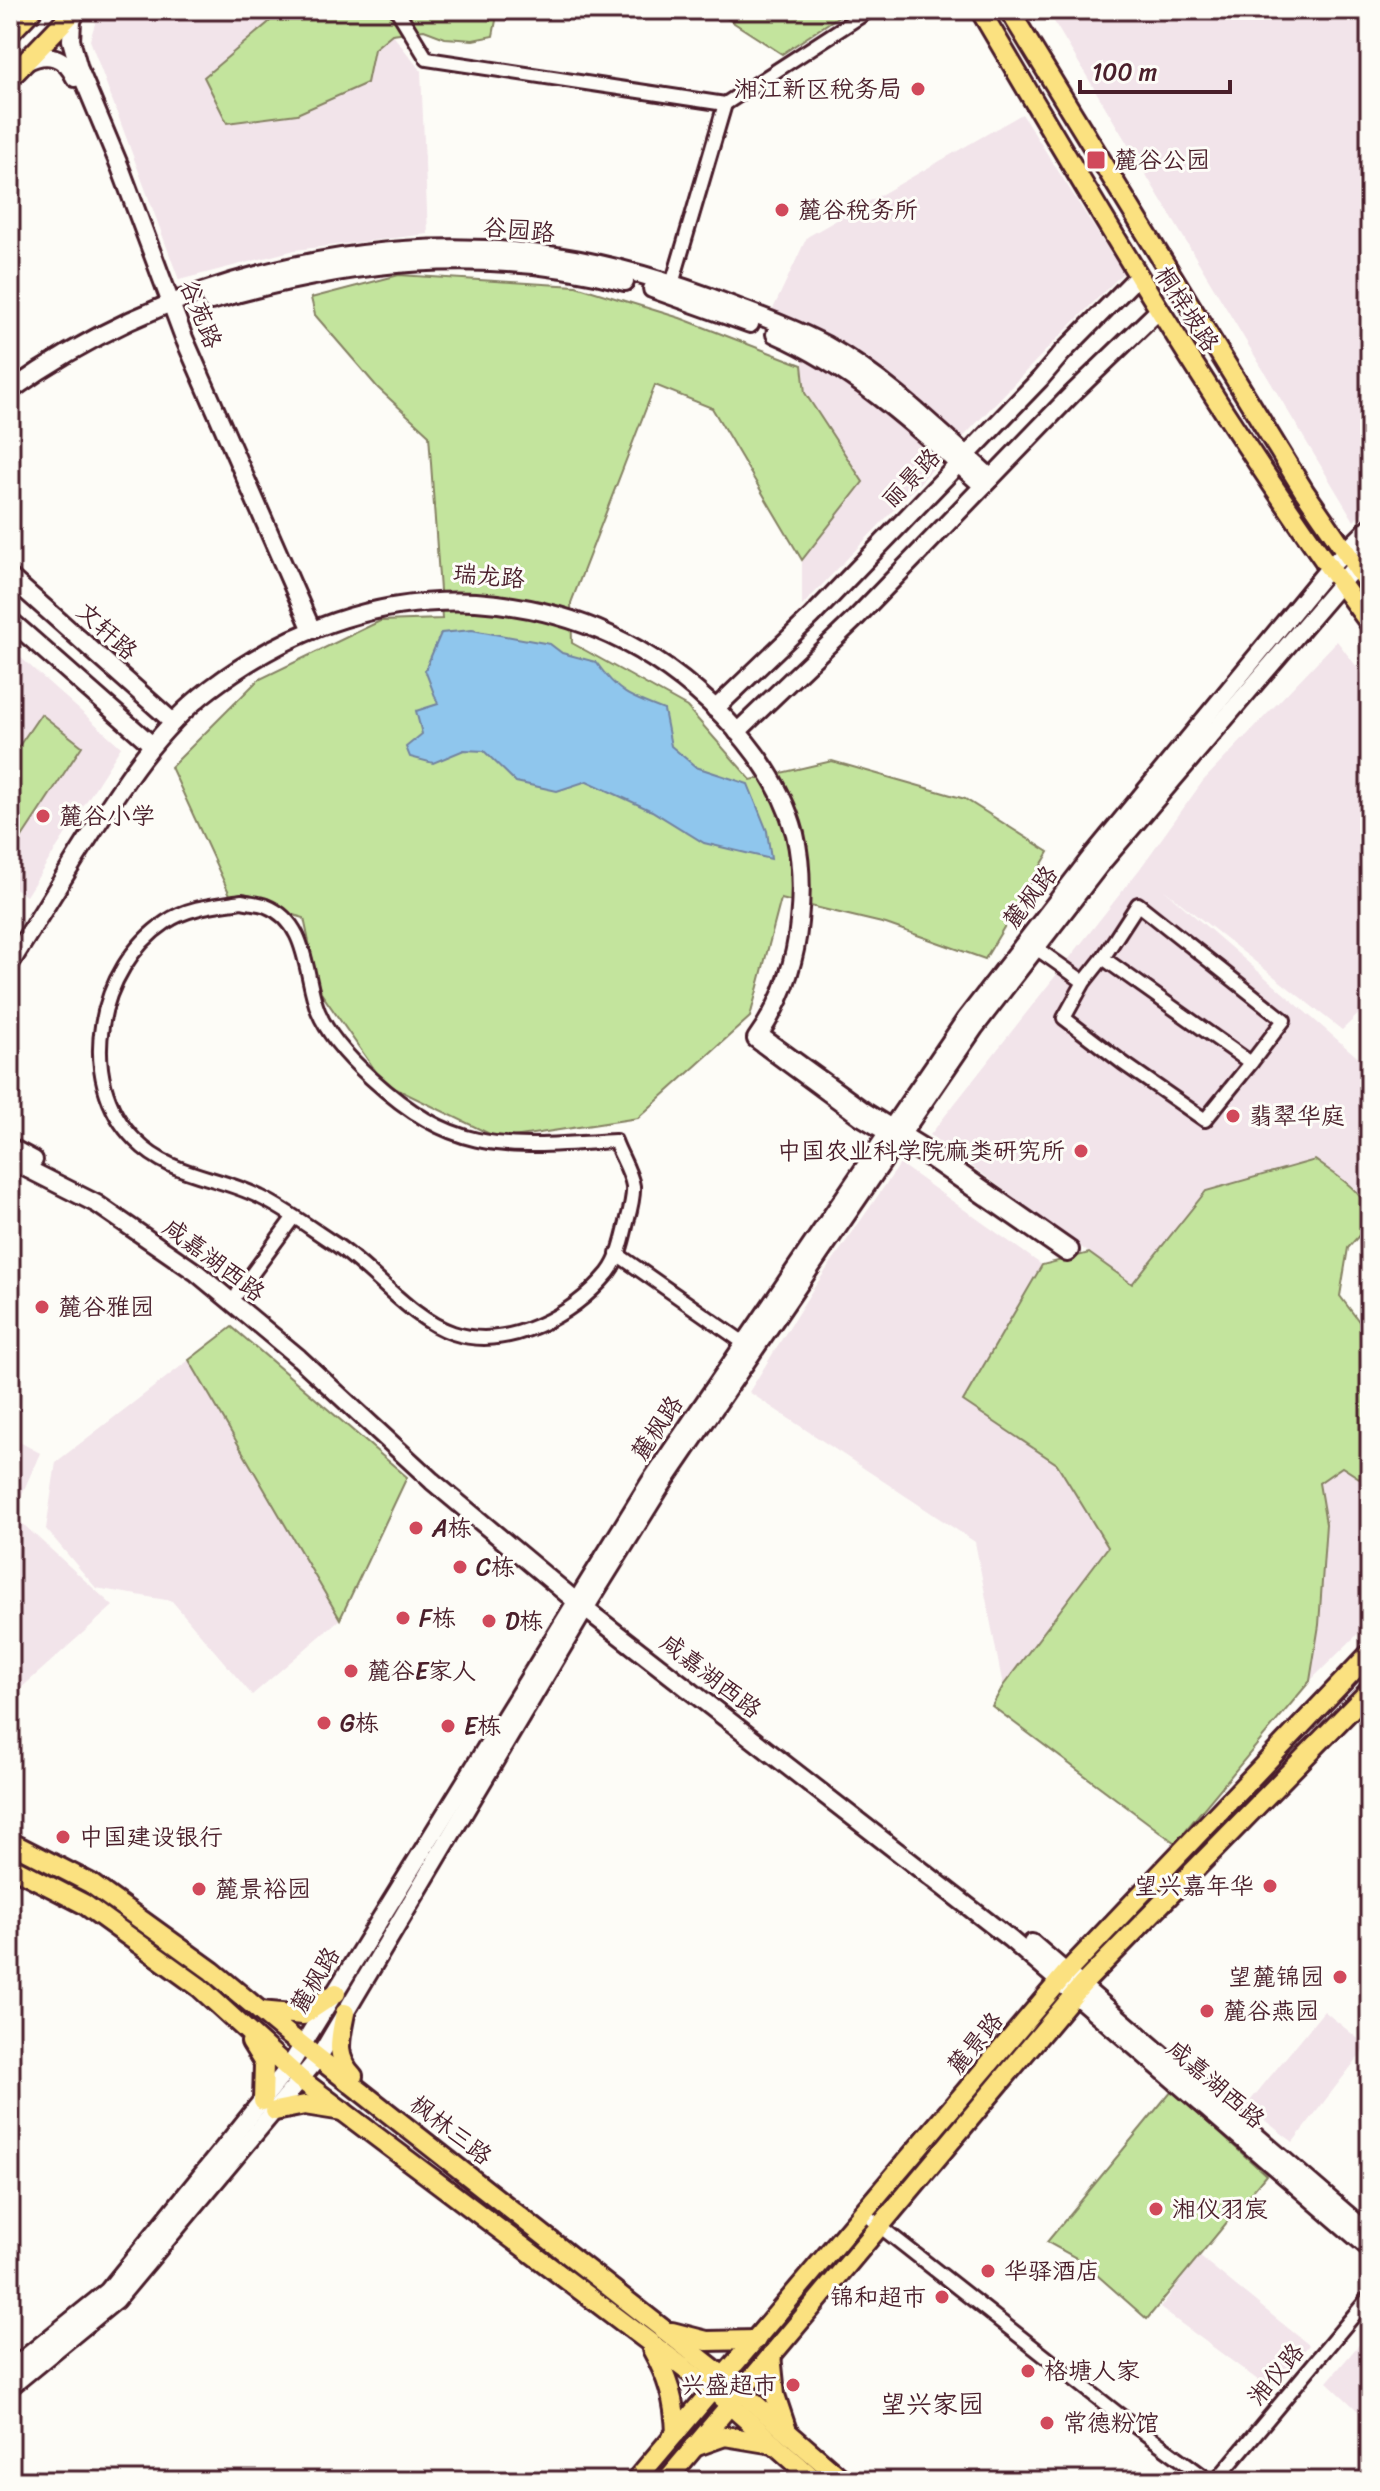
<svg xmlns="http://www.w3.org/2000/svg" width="1380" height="2491" font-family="Sriracha,'LXGW WenKai TC',sans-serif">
  <rect width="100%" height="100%" fill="#fdfcf7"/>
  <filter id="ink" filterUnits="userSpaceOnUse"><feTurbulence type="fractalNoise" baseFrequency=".0125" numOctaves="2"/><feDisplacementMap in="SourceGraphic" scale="16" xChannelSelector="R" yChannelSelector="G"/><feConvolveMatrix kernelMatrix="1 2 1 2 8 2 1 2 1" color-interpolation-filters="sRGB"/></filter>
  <g filter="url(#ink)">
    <!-- built -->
    <g fill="#f2e4ea">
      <path d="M105 10H279L268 23 227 123 263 119 281 101 374 49 392 34 421 71 428 234 295 250 179 280 90 40 97 17Z"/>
      <path d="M1047 10H1370V505L1354 521Z"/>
      <path d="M1022 114 1123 273 1051 345 802 606V560L863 482 805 393 802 365 816 332 773 309 807 237Z"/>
      <path d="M1337 641 1370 684V1003L1342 1030 1163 889 1370 1068V1184L1358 1193 1314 1160 1206 1191 1131 1284 930 1135 1139 870 1203 781Z"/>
      <path d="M10 648 121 747 26 896 10 885Z"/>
      <path d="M900 1164 1042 1265 963 1401 1057 1464 1108 1547 1003 1686 975 1542 749 1392 813 1289Z"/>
      <path d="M189 1360 340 1619 252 1695 172 1601 96 1588 46 1529 56 1462Z"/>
      <path d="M10 1437 40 1453 13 1515 113 1606 10 1698Z"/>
      <path d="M1342 1466 1370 1485V1622L1310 1681 1319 1625 1326 1524 1319 1483Z"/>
      <path d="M1324 2011 1367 2046 1293 2142 1246 2106Z"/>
      <path d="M1199 2256 1309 2345 1270 2389 1160 2308Z"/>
      <path d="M1370 2332V2422L1327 2382Z"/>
    </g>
    <!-- green -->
    <g fill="#c3e49d" stroke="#868264" stroke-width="2">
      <path d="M279 10H498L493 36 473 40 445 38 424 30 392 34 374 49 367 83 297 114 227 123 204 77 268 23Z"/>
      <path d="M714 10H848L782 54Z"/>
      <path d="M399 275 576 286 680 318 802 365 805 393 863 482 802 560 712 408 655 385 571 603 572 643 687 707 751 780 832 761 965 799 1049 852 985 959 886 924 781 899 750 1017 638 1118 500 1139 384 1083 319 990 304 918 231 897 171 767 258 680 380 621 442 619 429 435 378 388 315 315 311 298Z"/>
      <path d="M41 714 82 746 16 846 10 840V759Z"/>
      <path d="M1315 1160C1336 1176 1370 1193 1370 1223L1348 1248 1340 1296 1370 1336V1485L1342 1467 1319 1483 1326 1524 1319 1625 1310 1681 1175 1843 992 1706 1003 1686 1108 1547 1057 1464 963 1401 1042 1265 1089 1253 1132 1284 1206 1191Z"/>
      <path d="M232 1327 407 1477 340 1619 189 1360Z"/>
      <path d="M1172 2090 1266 2175 1147 2319 1080 2260 1047 2242Z"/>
    </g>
    <!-- water -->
    <path fill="#8fc6ed" stroke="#73839f" stroke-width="2" d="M472 630 550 644 562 653 596 662C618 693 629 697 664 710L671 746 696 767 748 784 767 831 771 859 704 843 652 811 587 781 557 791 516 782 484 751 464 750 433 763 410 757 406 747 422 734 416 711 438 704 425 670 441 633Z"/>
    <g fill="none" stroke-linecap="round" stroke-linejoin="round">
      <defs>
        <g id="street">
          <path d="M397 10 427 59 725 104 870 10"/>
          <path d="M672 284 725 104"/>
          <path d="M242 901C249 903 259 903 266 906 309 923 304 975 318 1011 328 1036 351 1060 371 1078 457 1157 507 1147 615 1141 620 1155 631 1172 633 1186 634 1197 630 1211 627 1222 623 1239 619 1259 608 1273 573 1315 508 1351 453 1333 408 1318 372 1267 332 1242 309 1227 285 1209 260 1197 217 1175 171 1177 135 1140 74 1079 98 967 166 922 188 907 216 905 242 901Z"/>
          <path d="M1036 948 1084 982 1064 1018 1123 1063 1205 1120 1251 1063 1103 958 1084 982"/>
          <path d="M1103 958 1138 904 1284 1020 1251 1063"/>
          <path d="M617 1254 744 1343"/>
          <path d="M238 1293 293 1218"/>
          <path d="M863 2213 1117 2413 1210 2481"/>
          <path d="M1216 2481 1370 2296"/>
        </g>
        <g id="secondary">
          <path d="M77 10 72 21 71 40 79 69 120 167 184 338 312 630"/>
          <path d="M26 62C47 51 65 56 75 78"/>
          <path d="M652 289 750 324"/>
          <path d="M211 301C349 261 484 245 625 282"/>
          <path d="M775 334C855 369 919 429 983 486"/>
          <path d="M10 391C164 280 368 228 556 256 616 265 675 283 731 305 763 317 796 329 826 345 887 379 940 432 991 478"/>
          <path d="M10 577 173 722"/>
          <path d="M10 620 152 745"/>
          <path d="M715 709 812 616 1040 379 1062 353 1137 277"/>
          <path d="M737 732 853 621 1072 394 1159 310"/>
          <path d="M10 964C32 928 55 892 77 856 115 796 153 732 210 689 288 630 378 597 476 602 521 605 569 616 610 635 687 670 773 750 795 834 802 864 802 892 799 922 795 966 781 1004 756 1039L860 1116 924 1154 1067 1253 1070 1250 927 1150 864 1111 759 1035"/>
          <path d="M10 1147 34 1160"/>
          <path d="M10 1160 97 1204 197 1273 299 1358 432 1481 584 1608 1010 1939 1370 2249"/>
          <path d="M1032 1943 1370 2234"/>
          <path d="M10 2370 108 2291 289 2067 650 1482 965 1020 1091 857 1329 568 1370 527"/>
          <path d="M10 2387 116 2300 319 2057 591 1599 660 1488 975 1027 1100 865 1370 549"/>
        </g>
        <g id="primary">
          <path d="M980 10C1103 219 1226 428 1370 624"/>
          <path d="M1009 10 1304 491 1370 587"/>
          <path d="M10 33 32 10"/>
          <path d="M10 78 75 10"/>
          <path d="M10 1842 90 1883 212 1971 289 2035 724 2377 844 2481"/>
          <path d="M10 1866 84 1904 199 1987 300 2079 713 2390 816 2481"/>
          <path d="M260 2011 303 2015 336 1993"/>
          <path d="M345 2013C340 2039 334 2056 353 2076"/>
          <path d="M251 2042 264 2063 263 2101"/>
          <path d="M275 2111 305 2105 343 2111"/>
          <path d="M672 2332 707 2341 756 2340"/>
          <path d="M652 2349C668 2378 675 2401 676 2433"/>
          <path d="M771 2355 775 2395 787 2431"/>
          <path d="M694 2447 725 2436 773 2444"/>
          <path d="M635 2481 1067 1972 1370 1653"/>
          <path d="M666 2481 1082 1985 1370 1690"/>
        </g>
      </defs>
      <!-- street casing -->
      <use href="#street" stroke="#4a1f2b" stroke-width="18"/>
      <!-- secondary casing -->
      <use href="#secondary" stroke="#4a1f2b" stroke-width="22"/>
      <!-- primary casing -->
      <use href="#primary" stroke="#4a1f2b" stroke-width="24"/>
      <!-- street -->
      <use href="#street" stroke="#fdfcf7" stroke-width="12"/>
      <!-- secondary -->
      <use href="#secondary" stroke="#fdfcf7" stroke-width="16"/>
      <!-- primary -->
      <use href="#primary" stroke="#fbe180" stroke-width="18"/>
    </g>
  </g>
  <!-- markers -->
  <g fill="#d1495b" stroke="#fdfcf7" stroke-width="3">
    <circle cx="918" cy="89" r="8"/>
    <rect x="1086" y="150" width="20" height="20" rx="4"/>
    <circle cx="782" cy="210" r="8"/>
    <circle cx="43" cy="816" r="8"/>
    <circle cx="1233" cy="1116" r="8"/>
    <circle cx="1081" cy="1151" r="8"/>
    <circle cx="42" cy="1307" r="8"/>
    <circle cx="416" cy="1528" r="8"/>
    <circle cx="460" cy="1567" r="8"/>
    <circle cx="403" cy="1618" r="8"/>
    <circle cx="489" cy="1621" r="8"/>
    <circle cx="351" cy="1671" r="8"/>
    <circle cx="324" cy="1723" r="8"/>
    <circle cx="448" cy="1726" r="8"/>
    <circle cx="63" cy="1837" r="8"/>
    <circle cx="1270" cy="1886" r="8"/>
    <circle cx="199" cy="1889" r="8"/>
    <circle cx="1340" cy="1977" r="8"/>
    <circle cx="1207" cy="2011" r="8"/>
    <circle cx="1156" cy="2209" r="8"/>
    <circle cx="988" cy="2271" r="8"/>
    <circle cx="942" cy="2297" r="8"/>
    <circle cx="1028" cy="2371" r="8"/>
    <circle cx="793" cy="2385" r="8"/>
    <circle cx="1047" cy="2423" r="8"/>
  </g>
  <g text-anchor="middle" stroke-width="6" stroke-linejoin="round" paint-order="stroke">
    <!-- poi labels -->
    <g font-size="24" fill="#4a1f2b" stroke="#fdfcf7" text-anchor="start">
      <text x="902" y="97" text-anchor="end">湘江新区税务局</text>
      <text x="1114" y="168">麓谷公园</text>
      <text x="798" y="218">麓谷税务所</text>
      <text x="59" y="824">麓谷小学</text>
      <text x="1249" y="1124">翡翠华庭</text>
      <text x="1065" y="1159" text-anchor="end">中国农业科学院麻类研究所</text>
      <text x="58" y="1315">麓谷雅园</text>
      <text x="432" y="1536">A栋</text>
      <text x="476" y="1575">C栋</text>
      <text x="419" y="1626">F栋</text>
      <text x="505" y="1629">D栋</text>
      <text x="367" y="1679">麓谷E家人</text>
      <text x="340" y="1731">G栋</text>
      <text x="464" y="1734">E栋</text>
      <text x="79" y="1845">中国建设银行</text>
      <text x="1254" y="1894" text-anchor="end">望兴嘉年华</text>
      <text x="215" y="1897">麓景裕园</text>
      <text x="1324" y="1985" text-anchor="end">望麓锦园</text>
      <text x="1223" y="2019">麓谷燕园</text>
      <text x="1172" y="2217">湘仪羽宸</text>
      <text x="1004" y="2279">华驿酒店</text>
      <text x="926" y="2305" text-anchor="end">锦和超市</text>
      <text x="1044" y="2379">格塘人家</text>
      <text x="777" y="2393" text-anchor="end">兴盛超市</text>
      <text x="1063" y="2431">常德粉馆</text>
    </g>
    <!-- street labels -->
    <g font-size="24" fill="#4a1f2b" stroke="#fdfcf7">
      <text transform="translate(519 230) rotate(5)" y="8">谷园路</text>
      <text transform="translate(1187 309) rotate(57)" y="8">桐梓坡路</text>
      <text transform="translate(201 314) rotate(68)" y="8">谷苑路</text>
      <text transform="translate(911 478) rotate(-46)" y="8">丽景路</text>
      <text transform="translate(489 576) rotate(5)" y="8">瑞龙路</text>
      <text transform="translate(107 631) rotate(42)" y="8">文轩路</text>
      <text transform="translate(1030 897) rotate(-52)" y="8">麓枫路</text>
      <text transform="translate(214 1260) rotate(37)" y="8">咸嘉湖西路</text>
      <text transform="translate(657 1428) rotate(-56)" y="8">麓枫路</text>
      <text transform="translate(711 1676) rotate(38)" y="8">咸嘉湖西路</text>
      <text transform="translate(315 1980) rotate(-59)" y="8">麓枫路</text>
      <text transform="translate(975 2043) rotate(-50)" y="8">麓景路</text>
      <text transform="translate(1216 2084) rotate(41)" y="8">咸嘉湖西路</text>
      <text transform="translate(451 2130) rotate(38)" y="8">枫林三路</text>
      <text transform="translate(1276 2374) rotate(-50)" y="8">湘仪路</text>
    </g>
    <!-- neighbourhood labels -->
    <g font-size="26" fill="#4a1f2b" stroke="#fdfcf7">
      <text x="932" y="2413">望兴家园</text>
    </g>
  </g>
  <!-- margin -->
  <rect width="1380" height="2491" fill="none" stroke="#fdfcf7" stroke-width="40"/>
  <rect x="20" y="20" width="1340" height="2451" fill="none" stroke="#4a1f2b" stroke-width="3" filter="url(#ink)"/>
  <!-- scale -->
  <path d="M1080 80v12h150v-12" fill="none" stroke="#4a1f2b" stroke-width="4"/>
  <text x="1092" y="80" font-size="24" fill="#4a1f2b" stroke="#fdfcf7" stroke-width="6" paint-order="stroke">100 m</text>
</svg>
